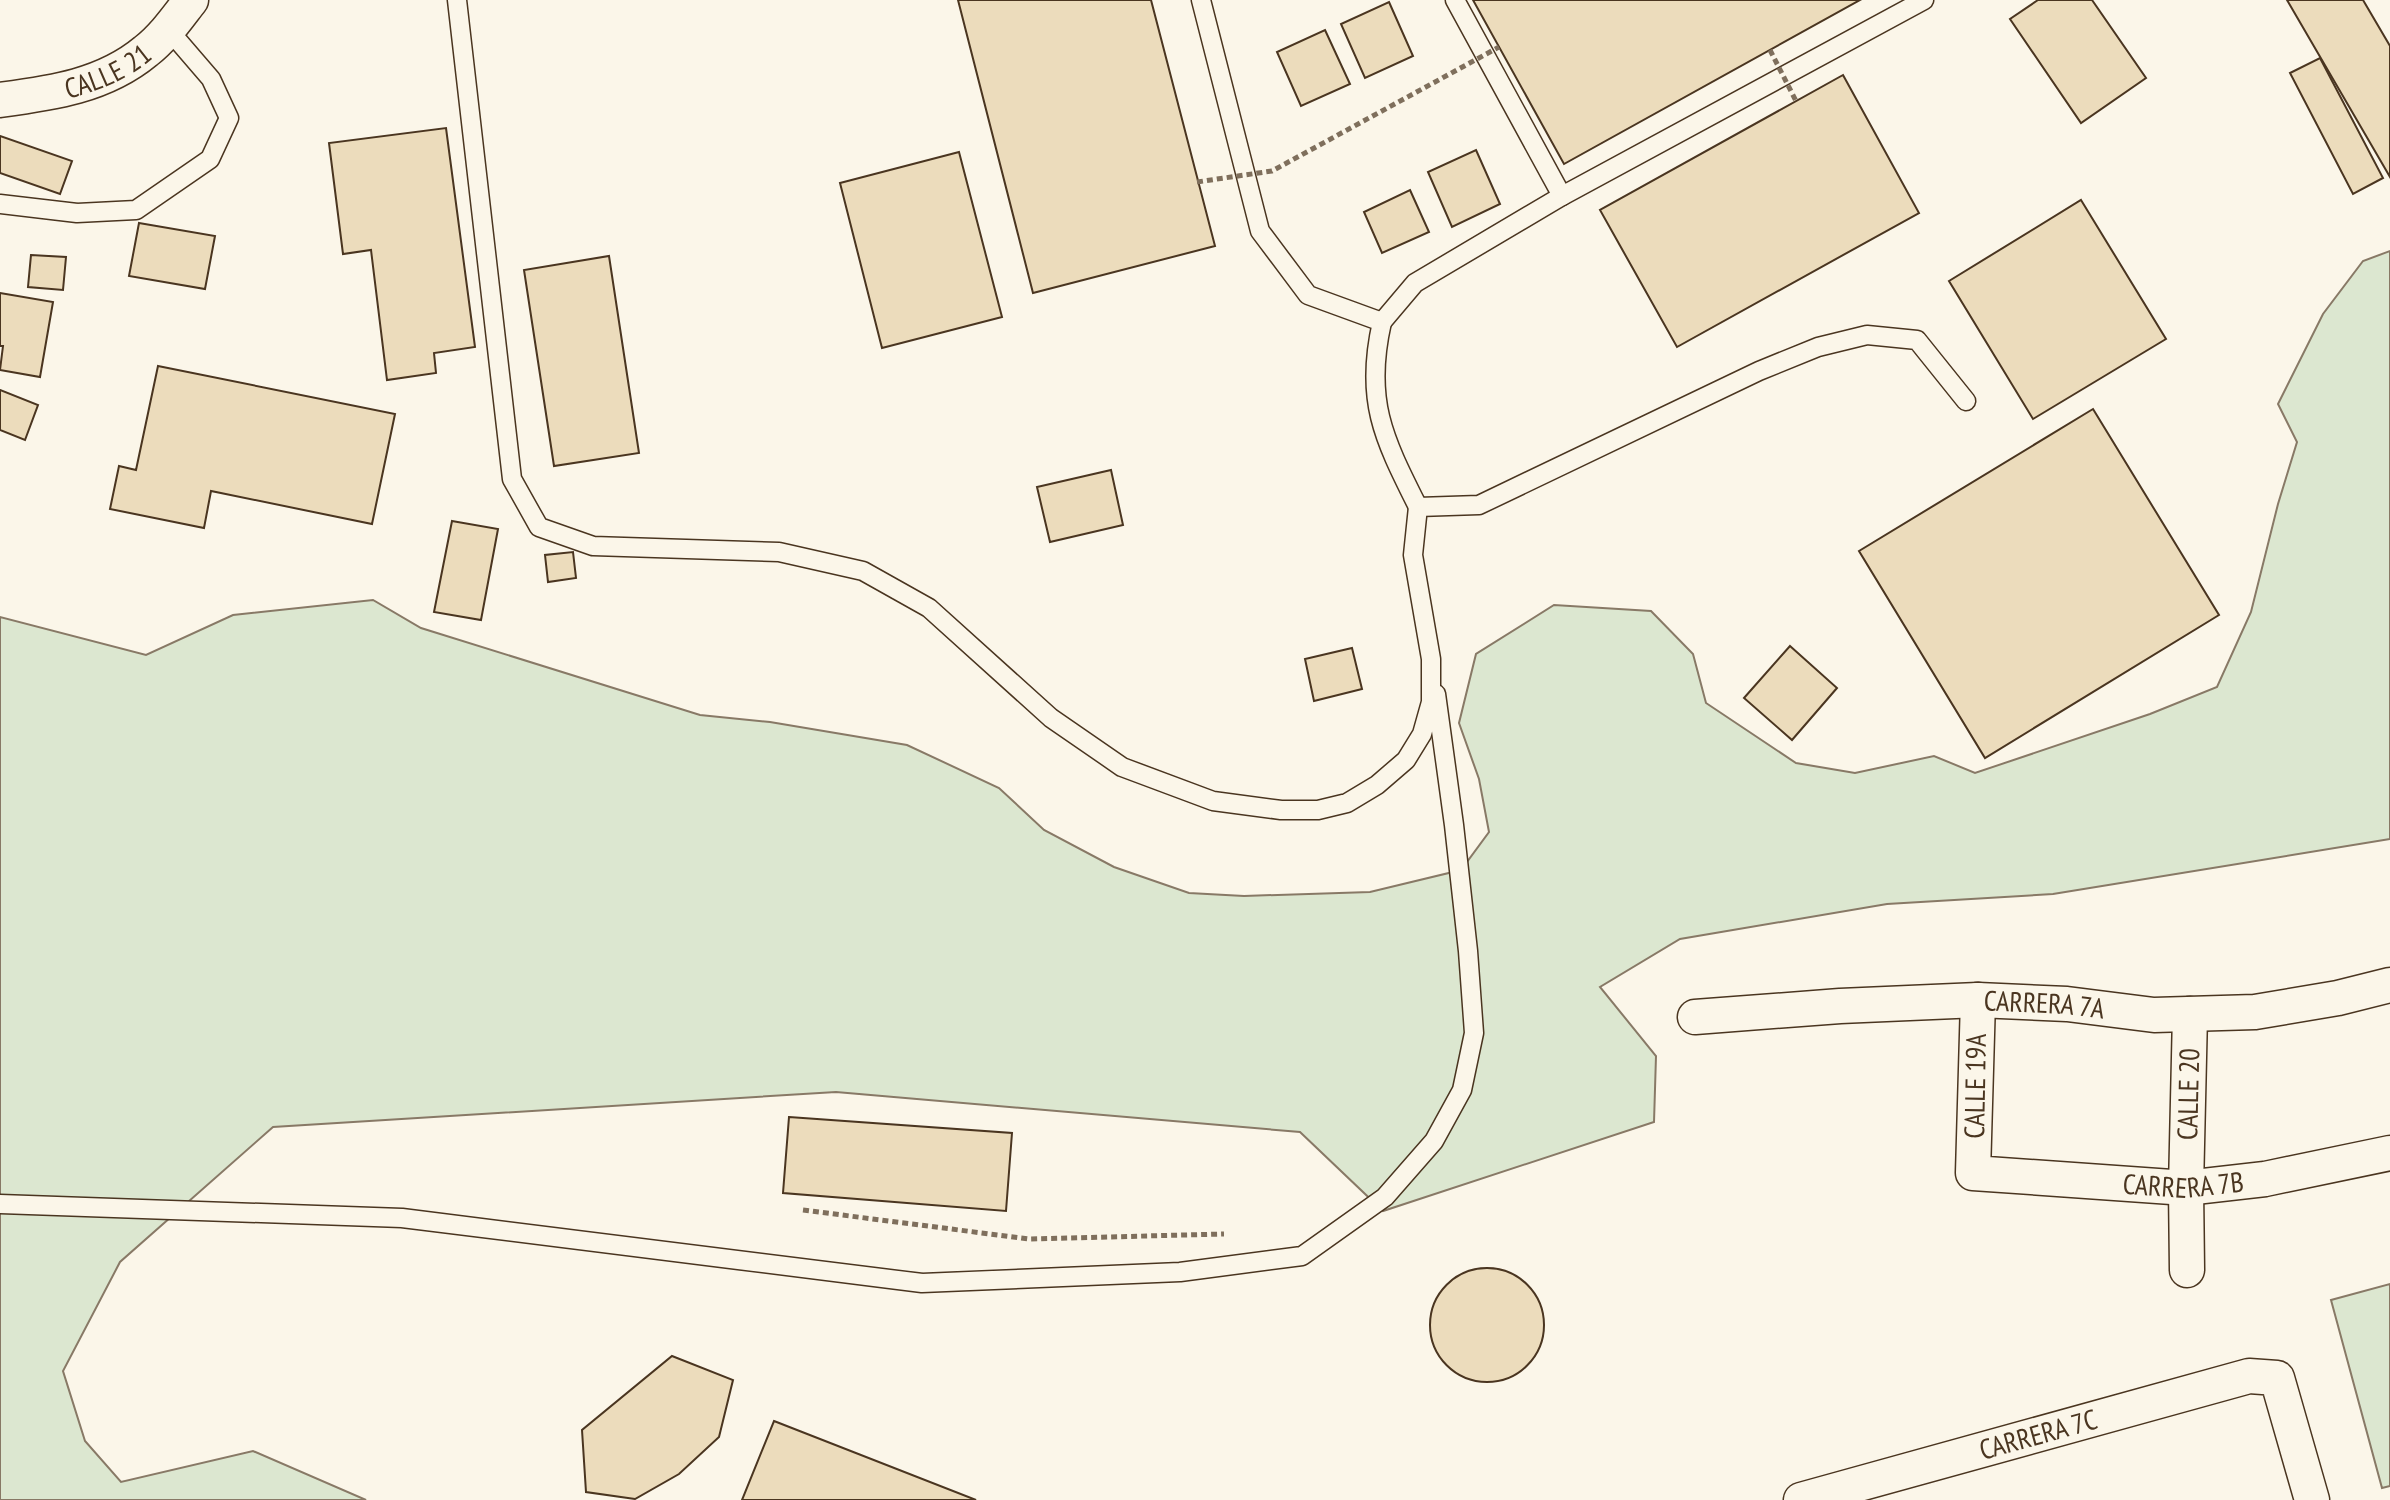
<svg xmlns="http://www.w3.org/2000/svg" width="2390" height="1500" font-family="'PT Sans Narrow',sans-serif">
  <rect width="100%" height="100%" fill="#fbf6e9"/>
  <!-- green -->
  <g fill="#dce7d0" stroke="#887966" stroke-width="2">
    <path d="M2390 251V839L2053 894 1887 904 1680 939 1600 987 1656 1056 1654 1122 1383 1211 1300 1132 836 1092 273 1127 120 1262 63 1371 85 1441 121 1482 253 1451 366 1500H0V617L146 655 233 615 373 600 421 628 700 715 770 722 907 745 999 788 1044 830 1114 867 1189 893 1244 896 1370 892 1461 870 1489 832 1479 779 1459 723 1476 654 1554 605 1651 611 1693 654 1706 703 1796 763 1855 773 1934 756 1975 773 2150 714 2217 687 2251 612 2278 504 2297 442 2278 404 2323 314 2363 261Z"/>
    <path d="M2390 1284V1486L2382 1488 2331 1300Z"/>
  </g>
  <!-- building -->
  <g fill="#ecdcbc" stroke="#4a3520" stroke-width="2">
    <path d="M958 0H1151L1215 246 1033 293Z"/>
    <path d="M1473 0H1860L1564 164Z"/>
    <path d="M2038 0H2092L2146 78 2081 123 2010 19Z"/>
    <path d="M2287 0H2363L2390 46V177Z"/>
    <path d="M1389 2 1413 56 1365 78 1341 24Z"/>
    <path d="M1325 30 1350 84 1301 106 1277 52Z"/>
    <path d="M2320 58 2383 178 2353 194 2290 73Z"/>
    <path d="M1843 75 1919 213 1677 347 1600 210Z"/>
    <path d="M446 128 475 347 434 353 436 373 387 380 371 250 343 254 329 143Z"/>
    <path d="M0 136 72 161 60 194 0 173Z"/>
    <path d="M1476 150 1500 204 1452 227 1428 172Z"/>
    <path d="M959 152 1002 317 882 348 840 183Z"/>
    <path d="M1410 190 1429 232 1382 253 1364 212Z"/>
    <path d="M2081 200 2166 339 2033 419 1949 281Z"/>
    <path d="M139 223 215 236 205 289 129 276Z"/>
    <path d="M31 255 66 257 63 290 28 287Z"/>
    <path d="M609 256 639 453 554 466 524 270Z"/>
    <path d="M0 293 53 302 40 377 0 370 3 346H0Z"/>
    <path d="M158 366 395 414 372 524 211 491 204 528 110 509 119 466 136 470Z"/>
    <path d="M0 390 38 405 25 440 0 430Z"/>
    <path d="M2093 409 2219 615 1985 758 1859 551Z"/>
    <path d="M1111 470 1123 525 1050 542 1037 487Z"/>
    <path d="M452 521 498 529 481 620 434 612Z"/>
    <path d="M573 552 576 578 548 582 545 555Z"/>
    <path d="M1790 646 1837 688 1792 740 1744 698Z"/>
    <path d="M1352 648 1362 689 1314 701 1305 659Z"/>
    <path d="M789 1117 1012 1133 1006 1211 783 1193Z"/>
    <circle cx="1487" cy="1325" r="57"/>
    <path d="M672 1356 733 1380 719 1437 679 1474 635 1499 586 1492 582 1430Z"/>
    <path d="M774 1421 976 1500H742Z"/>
  </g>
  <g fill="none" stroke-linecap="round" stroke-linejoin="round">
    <defs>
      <g id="lane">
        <path d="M457 0 512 479 539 527 593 546 779 552 863 571 929 608 1051 718 1122 767 1213 801 1281 810H1318L1347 803 1377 785 1406 760 1422 734 1431 702V659L1413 555 1418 507 1479 505 1759 371 1818 347 1867 335 1917 340 1966 401"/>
        <path d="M1201 0 1260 231 1308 295 1382 322C1364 401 1384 439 1418 507"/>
        <path d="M1455 0 1562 196"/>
        <path d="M0 204 77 213 136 210 210 159 229 118 211 79 168 29"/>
        <path d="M1382 322 1415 283 1562 196 1924 0"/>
        <path d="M0 1204 402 1218 922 1283 1180 1272 1302 1256 1385 1197 1434 1141 1462 1090 1474 1033 1468 951 1454 825 1436 694"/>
      </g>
      <g id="street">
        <path id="s1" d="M0 100C52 93 104 86 146 51 164 37 177 18 191 0"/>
        <path id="s2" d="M1978 1000 1973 1173 2186 1188 2265 1179 2390 1153"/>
        <path id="s3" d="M1695 1017 1840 1006 1978 1000 2067 1004 2154 1015 2255 1012 2338 998 2390 985"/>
        <path id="s4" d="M2187 1270 2186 1188 2190 1014"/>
        <path id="s5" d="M1801 1500 2249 1376 2277 1378 2312 1500"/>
      </g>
    </defs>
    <!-- lane casing -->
    <use href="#lane" stroke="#4a3520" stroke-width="21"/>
    <!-- street casing -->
    <use href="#street" stroke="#4a3520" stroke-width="37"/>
    <!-- path -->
    <path stroke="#7f6f5c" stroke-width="5" stroke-dasharray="6 4" stroke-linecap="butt" d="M803 1210 1029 1239 1224 1234"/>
    <!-- lane -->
    <use href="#lane" stroke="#fbf6e9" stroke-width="18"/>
    <!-- street -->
    <use href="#street" stroke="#fbf6e9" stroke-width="34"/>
    <!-- path-bridge -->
    <g stroke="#7f6f5c" stroke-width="5" stroke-dasharray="6 4" stroke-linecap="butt">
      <path d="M1770 50 1796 101"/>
      <path d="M1197 182 1272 171 1499 47"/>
    </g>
  </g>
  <g text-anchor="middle" stroke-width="6" stroke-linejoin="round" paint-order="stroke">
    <!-- street labels -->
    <g font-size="28" fill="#4a3520" stroke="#fbf6e9">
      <text dy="10" stroke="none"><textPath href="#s1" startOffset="112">CALLE 21</textPath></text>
      <text dy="10" stroke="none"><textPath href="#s3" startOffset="350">CARRERA 7A</textPath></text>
      <text transform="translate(1975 1086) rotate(-89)" y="10">CALLE 19A</text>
      <text dy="10" stroke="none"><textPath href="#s4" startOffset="176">CALLE 20</textPath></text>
      <text dy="10" stroke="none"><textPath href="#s2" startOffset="384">CARRERA 7B</textPath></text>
      <text dy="10" stroke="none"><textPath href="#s5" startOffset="246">CARRERA 7C</textPath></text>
    </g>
  </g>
</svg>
